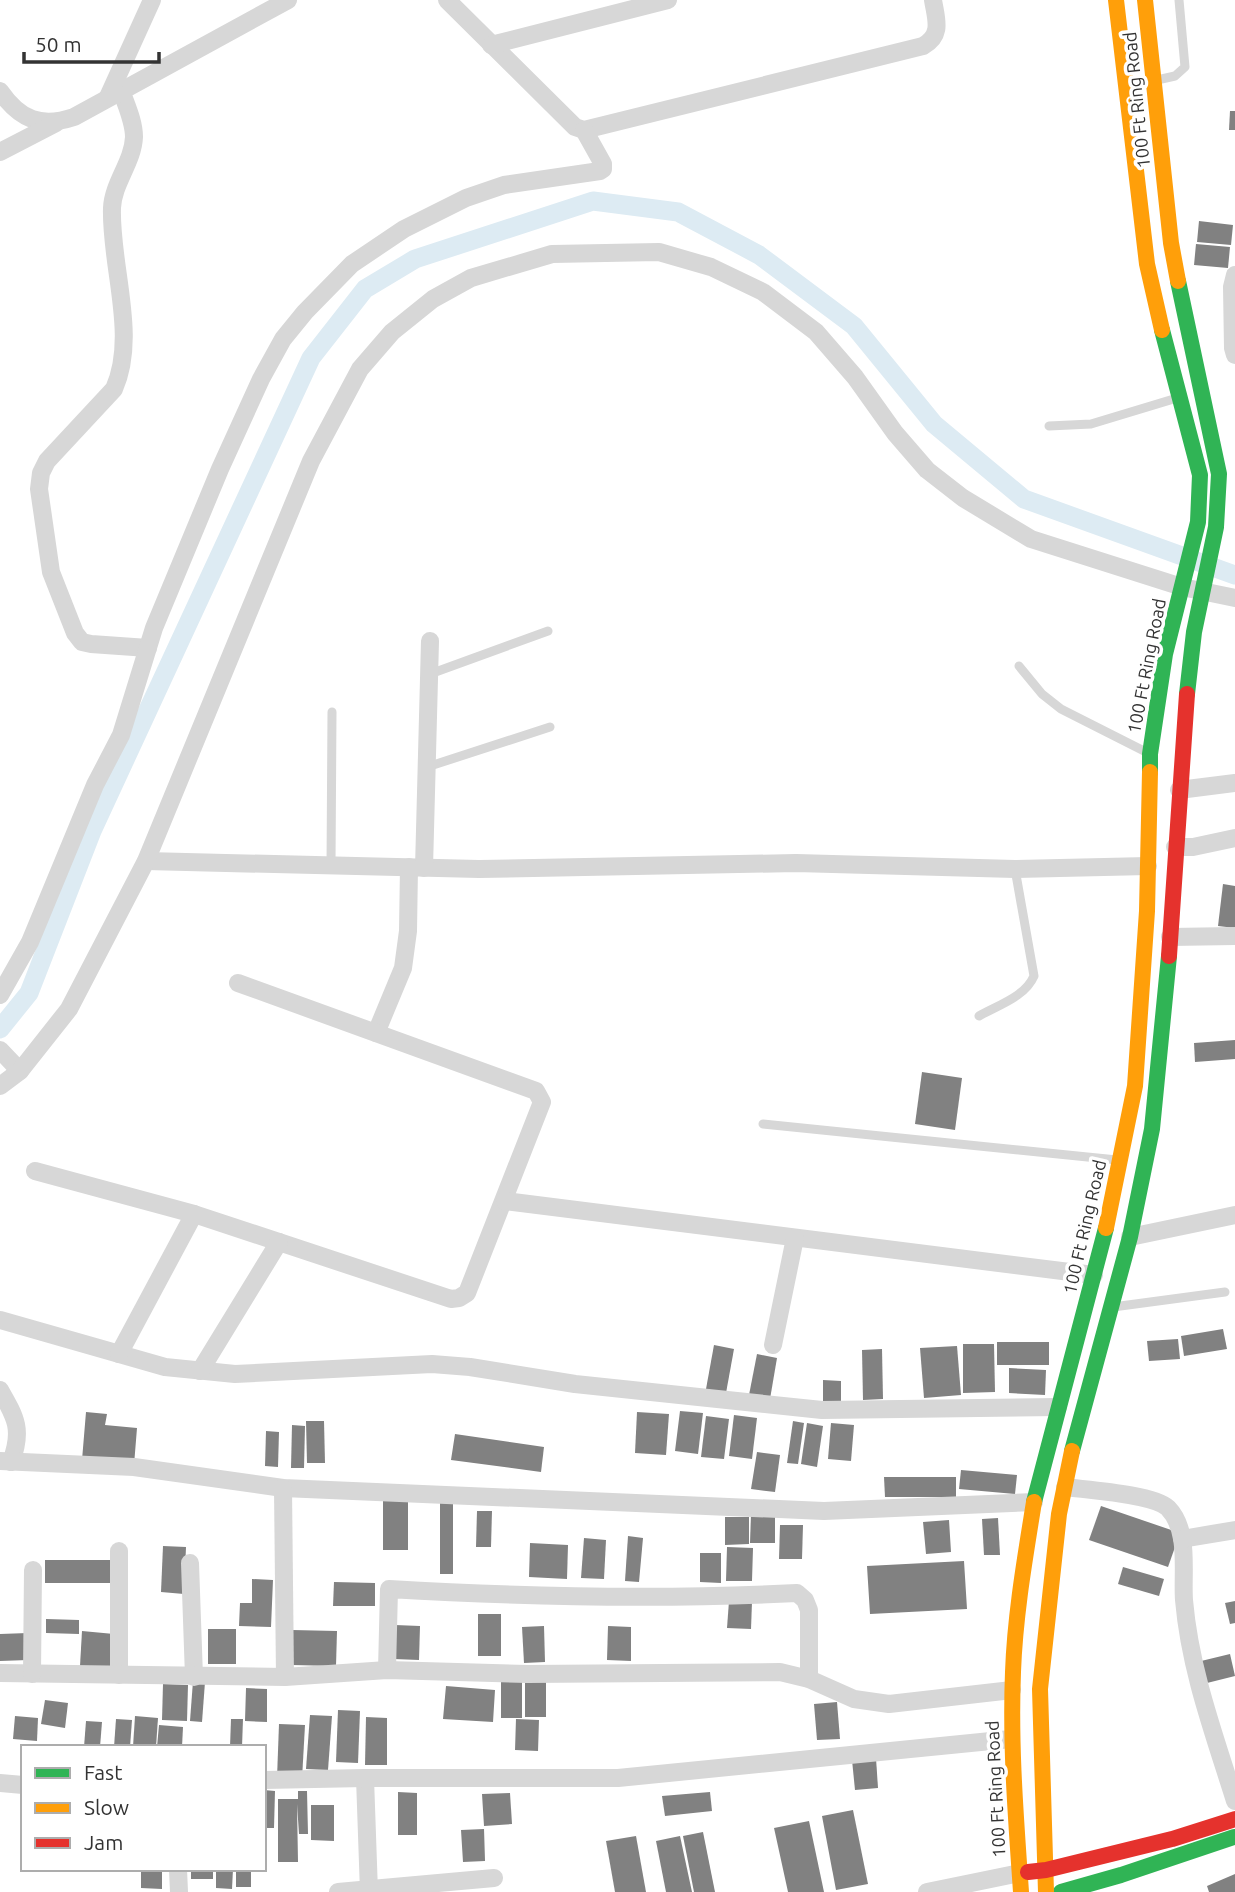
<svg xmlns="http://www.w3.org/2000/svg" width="1235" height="1892" font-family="Ubuntu,sans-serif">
  <rect width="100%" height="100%" fill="#fff"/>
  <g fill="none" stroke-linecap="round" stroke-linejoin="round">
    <!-- canal -->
    <path stroke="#ddebf3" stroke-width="19" d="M0 1029 29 993 92 831 311 358 365 289 415 259 593 201 678 212 759 255 854 326 934 424 1024 499 1235 575"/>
  </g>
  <!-- building -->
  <g fill="#818181">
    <path d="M1230 111H1235V130H1229Z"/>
    <path d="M1199 221 1233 225 1231 245 1197 242Z"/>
    <path d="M1196 244 1230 247 1228 268 1194 265Z"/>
    <path d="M1223 884 1235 886V928L1218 926Z"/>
    <path d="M1235 1040V1059L1195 1062 1194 1043Z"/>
    <path d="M922 1072 962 1078 955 1130 915 1124Z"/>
    <path d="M1223 1329 1227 1349 1184 1356 1181 1336Z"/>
    <path d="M1178 1339 1180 1359 1149 1361 1147 1341Z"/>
    <rect x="997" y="1342" width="52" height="23"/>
    <path d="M963 1344H994L995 1392 963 1393Z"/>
    <path d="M714 1345 734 1349 726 1393 706 1389Z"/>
    <path d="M957 1346 961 1395 924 1398 920 1348Z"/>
    <path d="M882 1349 883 1399 863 1400 862 1350Z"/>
    <path d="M757 1354 777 1358 770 1399 749 1395Z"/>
    <path d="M1009 1368 1046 1370 1045 1395 1009 1393Z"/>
    <path d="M823 1380 841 1381V1406H823Z"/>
    <path d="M680 1411 703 1413 698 1454 675 1451Z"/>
    <path d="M86 1412 107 1414 105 1425 137 1428 134 1465 82 1460Z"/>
    <path d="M637 1412 669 1414 666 1455 635 1453Z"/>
    <path d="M734 1415 757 1418 752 1459 729 1456Z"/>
    <path d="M706 1416 729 1419 724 1459 701 1457Z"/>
    <path d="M306 1421H324L325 1463H307Z"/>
    <path d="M793 1421 804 1423 798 1464 787 1463Z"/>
    <path d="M807 1423 823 1426 817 1467 801 1464Z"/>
    <path d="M831 1423 854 1425 851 1461 828 1459Z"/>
    <path d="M292 1425 305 1426 304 1468H291Z"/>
    <path d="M266 1431 279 1432 278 1467 265 1466Z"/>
    <path d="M455 1434 544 1447 541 1472 451 1460Z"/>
    <path d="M757 1452 780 1455 775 1492 751 1489Z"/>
    <path d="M961 1470 1017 1475 1015 1494 959 1489Z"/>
    <path d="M884 1477H956V1497H885Z"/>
    <rect x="383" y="1497" width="25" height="53"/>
    <rect x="440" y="1499" width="13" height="75"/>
    <path d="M1101 1506 1180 1533 1168 1567 1089 1540Z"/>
    <path d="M477 1511H492L491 1547H476Z"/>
    <path d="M751 1514H775V1543H750Z"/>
    <path d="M725 1517H749V1544L725 1545Z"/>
    <path d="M998 1518 1000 1555H984L982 1519Z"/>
    <path d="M949 1520 951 1552 926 1554 923 1522Z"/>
    <path d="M780 1525H803L802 1559H779Z"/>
    <path d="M628 1536 643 1538 639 1582 625 1581Z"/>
    <path d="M584 1538 606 1540 604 1579 581 1578Z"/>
    <path d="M530 1543 568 1545 567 1579 529 1577Z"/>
    <path d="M163 1546 186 1547 184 1594 161 1592Z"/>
    <path d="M727 1547 753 1548 752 1581H726Z"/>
    <path d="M700 1553H721V1583L700 1582Z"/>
    <rect x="45" y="1560" width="70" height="23"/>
    <path d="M964 1561 967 1609 870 1614 867 1566Z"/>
    <path d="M1123 1567 1164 1579 1159 1596 1118 1584Z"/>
    <path d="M252 1579 273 1580 271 1627 239 1626 240 1603H252Z"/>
    <path d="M334 1582 375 1583V1606H333Z"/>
    <path d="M729 1601 752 1602 751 1629 727 1628Z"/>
    <path d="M1235 1601V1623L1230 1624 1225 1603Z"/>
    <rect x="478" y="1614" width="23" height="42"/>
    <path d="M46 1619 79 1620V1634L46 1633Z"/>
    <path d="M395 1625 420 1626 419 1660 394 1659Z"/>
    <path d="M544 1626 545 1662 524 1663 522 1627Z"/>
    <path d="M608 1626 631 1627V1661L607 1660Z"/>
    <rect x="208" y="1629" width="28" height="35"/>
    <path d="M292 1630 337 1631 336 1666 292 1665Z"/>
    <path d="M82 1631 114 1634 112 1668 80 1666Z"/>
    <path d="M28 1633V1660L0 1661V1634Z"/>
    <path d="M1230 1654 1235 1676 1203 1684 1197 1662Z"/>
    <path d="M501 1679 522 1680V1718H501Z"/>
    <rect x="525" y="1680" width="21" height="37"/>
    <path d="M193 1681 205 1682 202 1722 190 1721Z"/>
    <path d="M163 1684 188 1685 187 1721 162 1720Z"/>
    <path d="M446 1686 495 1690 493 1722 443 1719Z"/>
    <path d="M246 1688 267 1689V1722L245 1721Z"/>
    <path d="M45 1700 68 1703 65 1728 41 1724Z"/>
    <path d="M837 1702 840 1739 817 1740 814 1704Z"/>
    <path d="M338 1710 360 1711 358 1763 336 1762Z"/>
    <path d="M310 1715 332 1716 328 1770 306 1769Z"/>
    <path d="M15 1716 38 1718 37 1741 13 1739Z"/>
    <path d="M135 1716 158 1718 156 1747H133Z"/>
    <path d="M366 1717 387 1718V1765H365Z"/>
    <path d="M116 1719 132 1720 130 1747H114Z"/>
    <path d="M231 1719H243L242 1747H230Z"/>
    <path d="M516 1719 539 1720 538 1751 515 1750Z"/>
    <path d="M86 1721 102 1722 100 1747H84Z"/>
    <path d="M279 1724 305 1725 302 1779 277 1778Z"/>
    <path d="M159 1725 183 1727 182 1747H157Z"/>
    <path d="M876 1758 878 1788 855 1790 852 1760Z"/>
    <path d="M264 1790 275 1791 274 1828H264Z"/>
    <path d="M298 1791H307L308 1834H299L297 1804 298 1862H278V1799H298Z"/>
    <path d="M398 1792 417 1793V1835H398Z"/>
    <path d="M710 1792 712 1811 665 1816 662 1796Z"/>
    <path d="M510 1793 512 1824 484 1826 482 1794Z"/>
    <path d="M311 1805H334V1841L311 1840Z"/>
    <path d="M853 1810 868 1884 836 1890 822 1816Z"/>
    <path d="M809 1821 824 1892H788L774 1828Z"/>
    <path d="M484 1829 485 1861 463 1862 461 1830Z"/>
    <path d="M703 1832 715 1892H694L683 1836Z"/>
    <path d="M636 1836 646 1892H615L606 1841Z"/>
    <path d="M680 1836 692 1892H666L656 1841Z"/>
    <path d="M141 1869H162V1889L141 1888Z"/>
    <rect x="191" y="1869" width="22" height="10"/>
    <path d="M216 1869H233L232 1889 216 1888Z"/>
    <rect x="236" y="1869" width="15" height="18"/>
    <path d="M1235 1874V1892H1209L1207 1886Z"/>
  </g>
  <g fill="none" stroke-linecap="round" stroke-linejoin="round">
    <!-- lane -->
    <g stroke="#d7d7d7" stroke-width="9">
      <path d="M1157 80 1175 76 1185 67 1179 0"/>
      <path d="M1049 426 1091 424 1177 398"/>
      <path d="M1019 666 1042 694 1061 709 1146 752"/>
      <path d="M430 674 548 631"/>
      <path d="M427 767 550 727"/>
      <path d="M331 866 332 712"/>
      <path d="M979 1016C998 1005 1025 997 1034 976L1015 869"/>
      <path d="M763 1124 1117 1160"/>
      <path d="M1113 1307 1225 1292"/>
    </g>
    <!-- street -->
    <g stroke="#d7d7d7" stroke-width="18">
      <path d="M447 0 575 127 584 130 923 46C943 35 936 19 933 0"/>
      <path d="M491 45 668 0"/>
      <path d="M121 90C126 105 134 121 134 137 133 162 113 183 112 208 110 265 138 336 114 389L47 461 41 473 39 489 51 572 75 633 82 642 91 644 148 648"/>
      <path d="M0 91C20 120 41 128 74 117L288 0"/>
      <path d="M108 97 152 0"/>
      <path d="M0 152 56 123"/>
      <path d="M1235 275 1232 287 1233 348 1235 355"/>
      <path d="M1179 790 1235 783"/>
      <path d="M1175 847H1193L1235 838"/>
      <path d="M146 861 479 869 796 863 1015 869 1148 866"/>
      <path d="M424 868 430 641"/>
      <path d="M1170 937 1235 936"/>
      <path d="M0 995 30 942 95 785 121 735 154 628 220 469 261 379 283 339 305 312 352 264 404 229 466 198 504 185 600 171 603 169V164L584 130"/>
      <path d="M376 1033 403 968 408 931 409 867"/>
      <path d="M0 1050 20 1071"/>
      <path d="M0 1086 20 1071 69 1009 146 861 311 461 360 369 392 332 433 299 471 278 552 254 659 252 711 267 763 292 816 332 855 377 895 433 927 470 963 498 1031 539 1182 587 1235 598"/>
      <path d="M35 1171 194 1214 451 1299 459 1298 467 1293 542 1102 536 1091 238 983"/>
      <path d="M505 1201 1094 1275"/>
      <path d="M1130 1237 1235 1215"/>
      <path d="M0 1320 165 1367 235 1374 432 1364 470 1367 575 1384 822 1410 1058 1407"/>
      <path d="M773 1345 795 1238"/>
      <path d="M119 1354 194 1214"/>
      <path d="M200 1371 279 1242"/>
      <path d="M0 1390C16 1418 23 1430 11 1462"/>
      <path d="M0 1461 134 1467 283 1488 824 1511 1034 1502"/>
      <path d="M1065 1487C1087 1490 1153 1494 1168 1508 1190 1531 1182 1571 1184 1600 1190 1670 1214 1734 1235 1801"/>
      <path d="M283 1488 285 1677"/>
      <path d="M1182 1539 1235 1530"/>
      <path d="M119 1551V1675"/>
      <path d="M190 1563 194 1677"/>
      <path d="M387 1670 389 1589C525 1597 662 1600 797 1593L805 1600 809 1610V1679"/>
      <path d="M0 1673 285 1677 387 1670 527 1674 780 1672 809 1679 854 1699 889 1704 1012 1690"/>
      <path d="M32 1674 33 1570"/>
      <path d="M365 1778 369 1892"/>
      <path d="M264 1780 365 1778H618L1011 1739"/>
      <path d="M0 1783 23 1785"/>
      <path d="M178 1869 179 1892"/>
      <path d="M338 1892 494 1878"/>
      <path d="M927 1892 1020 1873"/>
    </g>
    <!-- fast -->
    <g stroke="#30b455" stroke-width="16">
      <path d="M1178 281 1219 474 1216 527 1194 632 1187 694"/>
      <path d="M1150 772V754L1165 654 1198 522 1200 475 1162 330"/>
      <path d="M1072 1451 1130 1237 1152 1129 1169 956"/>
      <path d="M1034 1502 1106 1228"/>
      <path d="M1061 1892 1121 1875 1234 1837"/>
    </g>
    <!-- slow -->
    <g stroke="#ff9f0a" stroke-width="16">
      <path d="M1116 0 1147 264 1162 330"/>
      <path d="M1145 0 1171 243 1178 281"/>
      <path d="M1106 1228 1135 1086 1147 911 1150 772"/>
      <path d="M1021 1892C1016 1819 1010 1746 1013 1672 1015 1615 1025 1558 1034 1502"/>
      <path d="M1046 1892 1040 1689 1059 1514 1072 1451"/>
    </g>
    <!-- jam -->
    <g stroke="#e5322d" stroke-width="16">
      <path d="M1169 956 1187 694"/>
      <path d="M1028 1872 1046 1870 1172 1839 1235 1819"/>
    </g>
  </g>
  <g text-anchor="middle" stroke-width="7" stroke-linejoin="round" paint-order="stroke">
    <!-- street labels -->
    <g font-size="18" fill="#333" stroke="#fff">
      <text transform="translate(1137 100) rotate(-96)" y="6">100 Ft Ring Road</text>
      <text transform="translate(1147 666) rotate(-79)" y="6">100 Ft Ring Road</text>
      <text transform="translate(1085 1227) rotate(-77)" y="6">100 Ft Ring Road</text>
      <text transform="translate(996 1789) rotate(-93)" y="6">100 Ft Ring Road</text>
    </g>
  </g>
  <!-- legend -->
  <rect x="21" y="1745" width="245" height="126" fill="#ffffff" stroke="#adadad" stroke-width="2"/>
  <rect x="35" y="1768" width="35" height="10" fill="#30b455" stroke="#adadad" stroke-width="2"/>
  <text x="84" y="1780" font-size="21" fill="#333333">Fast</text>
  <rect x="35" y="1803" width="35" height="10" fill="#ff9f0a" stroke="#adadad" stroke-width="2"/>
  <text x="84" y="1815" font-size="21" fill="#333333">Slow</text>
  <rect x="35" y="1838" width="35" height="10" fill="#e5322d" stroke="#adadad" stroke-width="2"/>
  <text x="84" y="1850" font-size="21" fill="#333333">Jam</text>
  <!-- scale -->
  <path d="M24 52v10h135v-10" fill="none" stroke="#333333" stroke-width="3.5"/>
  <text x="35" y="52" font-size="21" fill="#333333" stroke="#ffffff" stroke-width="5" paint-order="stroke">50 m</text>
</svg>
